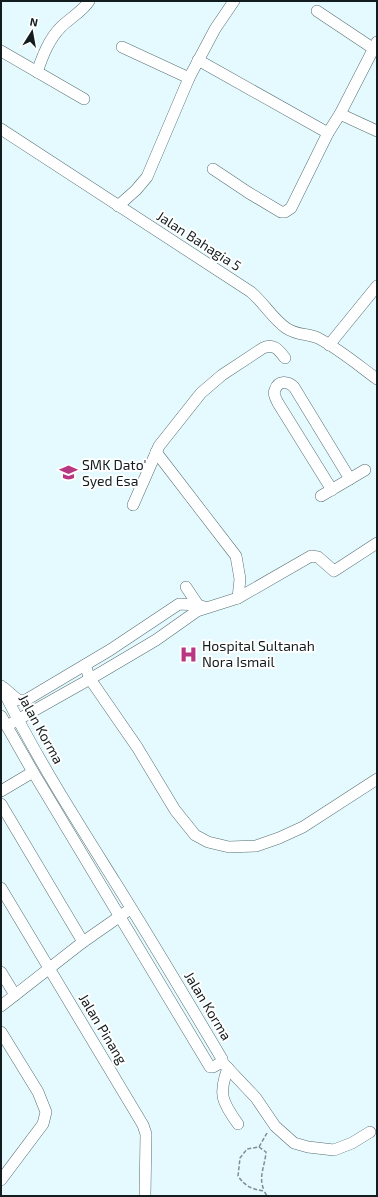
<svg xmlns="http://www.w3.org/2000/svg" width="378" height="1197" font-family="'Exo 2',sans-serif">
  <rect width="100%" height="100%" fill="#e4fafe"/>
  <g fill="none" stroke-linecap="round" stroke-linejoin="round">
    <defs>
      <g id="minor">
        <path d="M317 11 374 49"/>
        <path d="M122 47 189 78"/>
        <path d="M1 51 84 99"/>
        <path d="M198 60 328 133"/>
        <path d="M37 72C43 55 49 39 61 27 69 19 84 10 89 1"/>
        <path d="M340 114 377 131"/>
        <path d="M1 129 251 292C264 303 272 318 286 328 298 336 307 333 318 338 339 349 358 365 377 379"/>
        <path d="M213 169 249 193 281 212H285L291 208 328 133 340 114 377 42"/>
        <path d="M118 206 136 190 147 177 189 78 215 29 234 1"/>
        <path d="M329 345 377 286"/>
        <path d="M156 452 236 556 240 579 238 598"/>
        <path d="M332 490 278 403C276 399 273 394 275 390 278 380 288 381 294 387L350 479"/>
        <path d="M321 496 365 470"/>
        <path d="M133 505 159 446 201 393 222 375 263 348C274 343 279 350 285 358"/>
        <path d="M186 587 198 605 197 610"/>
        <path d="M85 665 90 679 137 747 175 810 195 835 208 842 229 847 256 846 279 838 303 827 377 779"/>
        <path d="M1 686C34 754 75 818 115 882 152 941 187 1000 222 1059V1062L213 1067H210L33 772 1 716"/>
        <path d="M4 688 18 700H26L110 650 179 604 198 605 204 607"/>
        <path d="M12 723 90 679 156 640 197 611 238 598 311 556 318 557 334 571 377 543"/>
        <path d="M1 791 33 772"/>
        <path d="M1 804 83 942"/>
        <path d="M1 888 143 1125 146 1134 145 1196"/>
        <path d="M1 972 15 995"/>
        <path d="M1 1006 83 942 126 912"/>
        <path d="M1 1032 38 1092 46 1112 43 1124 1 1180"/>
        <path d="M222 1062 256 1098 275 1126 294 1143 308 1147 334 1150 352 1143 370 1132"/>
        <path d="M228 1068C218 1094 222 1102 238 1124"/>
      </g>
    </defs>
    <!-- minor casing -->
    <use href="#minor" stroke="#576f74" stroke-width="12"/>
    <!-- path -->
    <g stroke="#7e8e92" stroke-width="1.5" stroke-dasharray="4 2" stroke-linecap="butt">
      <path d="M267 1133 259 1147 247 1149 240 1158 238 1176C245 1186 251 1189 264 1191L267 1196"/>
      <path d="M259 1147 266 1152C265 1166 258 1177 264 1190"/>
    </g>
    <!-- minor -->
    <use href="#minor" stroke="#fff" stroke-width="11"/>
  </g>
  <!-- icons -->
  <defs>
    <symbol id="school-bare" viewBox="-9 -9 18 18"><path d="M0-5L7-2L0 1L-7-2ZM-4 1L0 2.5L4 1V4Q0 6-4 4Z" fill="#b93782" stroke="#fff" stroke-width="2.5" paint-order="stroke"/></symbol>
    <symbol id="hospital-bare" viewBox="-9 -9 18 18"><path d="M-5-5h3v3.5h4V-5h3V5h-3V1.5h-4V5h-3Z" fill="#b93782" stroke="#fff" stroke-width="2.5" paint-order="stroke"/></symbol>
  </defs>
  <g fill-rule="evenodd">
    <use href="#school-bare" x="56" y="460" width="25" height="25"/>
    <use href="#hospital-bare" x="176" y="642" width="25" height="25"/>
  </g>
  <g text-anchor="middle" stroke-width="4" stroke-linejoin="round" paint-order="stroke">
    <!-- street labels -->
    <g font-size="14" fill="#131d1f" stroke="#fff">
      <text transform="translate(199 241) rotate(33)" y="5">Jalan Bahagia 5</text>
      <text transform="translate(41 729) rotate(61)" y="5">Jalan Korma</text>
      <text transform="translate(208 1006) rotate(59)" y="5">Jalan Korma</text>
      <text transform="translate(103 1029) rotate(59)" y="5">Jalan Pinang</text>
    </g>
    <!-- poi labels -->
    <g font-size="14" fill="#131d1f" stroke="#fff" text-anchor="start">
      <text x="82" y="470">SMK Dato'<tspan x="82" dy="16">Syed Esa</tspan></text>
      <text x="202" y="651">Hospital Sultanah<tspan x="202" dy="16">Nora Ismail</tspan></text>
    </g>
  </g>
  <!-- border -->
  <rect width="378" height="1197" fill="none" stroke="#131d1f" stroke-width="4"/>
  <!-- north arrow -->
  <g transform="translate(32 32) rotate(11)" stroke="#ffffff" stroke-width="3" paint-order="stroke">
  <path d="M0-3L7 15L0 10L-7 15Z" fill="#131d1f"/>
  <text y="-6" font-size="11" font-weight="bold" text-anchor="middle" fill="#131d1f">N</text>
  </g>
</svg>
